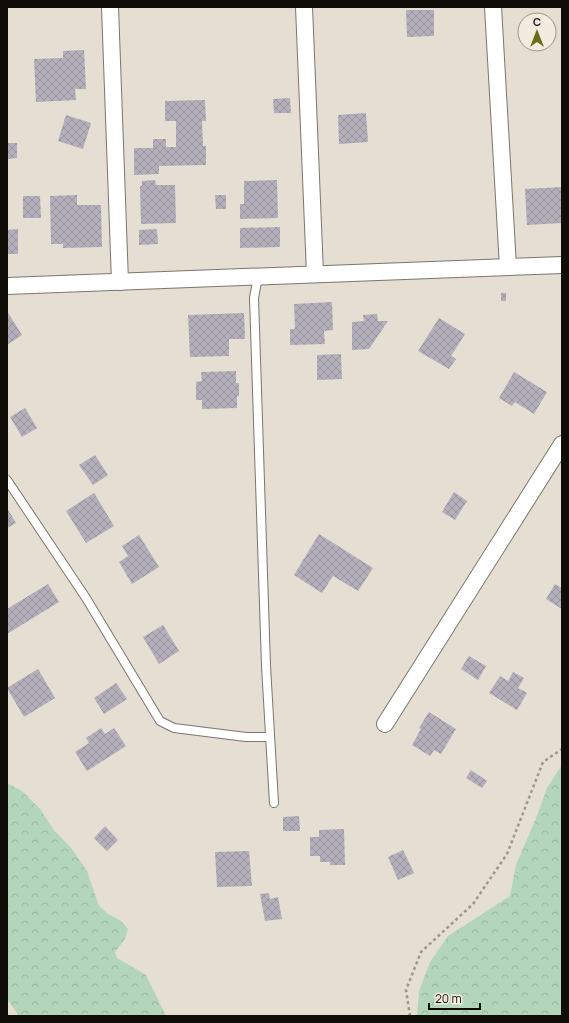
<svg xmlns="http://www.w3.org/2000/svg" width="569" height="1023" font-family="Manrope,sans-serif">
  <defs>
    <pattern id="forest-crowns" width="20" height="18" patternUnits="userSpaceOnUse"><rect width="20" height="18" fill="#b3d5b9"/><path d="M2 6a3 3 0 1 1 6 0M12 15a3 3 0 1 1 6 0" fill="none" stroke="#99b69e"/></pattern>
    <pattern id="building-cross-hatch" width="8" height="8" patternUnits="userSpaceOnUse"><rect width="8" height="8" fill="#b3afbb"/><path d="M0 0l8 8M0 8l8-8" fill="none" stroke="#99959f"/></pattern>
  </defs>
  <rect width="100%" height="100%" fill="#e5ded2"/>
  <!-- forest -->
  <g fill="url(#forest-crowns)">
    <path d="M562 765V1016H417L419 991 430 962 448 936 510 896 516 865 537 816 547 788Z"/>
    <path d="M7 783 22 791 40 809 53 829 72 849 87 871 99 906 108 914 121 921 128 929 125 939 115 952 117 958 146 975 166 1016H19L7 999Z"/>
  </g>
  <!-- building -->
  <g fill="url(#building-cross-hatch)">
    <path d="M406 10H434V36L407 37Z"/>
    <path d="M84 50 86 89H75L76 100 36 102 34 59 63 58V51Z"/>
    <path d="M290 98 291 113H274L273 99Z"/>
    <path d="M205 100 206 121H202L203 146H206V165L159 166V174L134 175V148H153V139H166V147H176V121H165V101Z"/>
    <path d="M366 113 368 142 339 144 338 115Z"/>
    <path d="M66 115 91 123 83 149 58 141Z"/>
    <path d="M8 143H17V158L8 159Z"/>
    <path d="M155 180 156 185H175L176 223 141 224 140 186H142V181Z"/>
    <path d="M277 180 278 218 240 219V204H244V181Z"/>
    <path d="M562 187V223L527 225 525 189Z"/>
    <path d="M77 195V205H101L102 247 63 248V244H51L50 196Z"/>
    <path d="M215 195H226V209H216Z"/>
    <path d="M23 196H40L41 218H23Z"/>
    <path d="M280 227V247L240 248V228Z"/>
    <path d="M18 229V254H7V230Z"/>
    <path d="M157 229 158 244 139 245V230Z"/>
    <rect x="501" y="293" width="5" height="8"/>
    <path d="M332 302 333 330 324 331 325 344 290 345V329H295L294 304Z"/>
    <path d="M7 311 22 335 7 345Z"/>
    <path d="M244 313 245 339H229V356L190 357 188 315Z"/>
    <path d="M377 314 378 321H388L369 349 352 350V322L364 321 363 315Z"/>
    <path d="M439 318 465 334 451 356 456 359 449 369 418 351Z"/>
    <path d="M341 354 342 379 317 380V355Z"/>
    <path d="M236 371V383H239V396H237V408L202 409V400H196V382L202 381 201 372Z"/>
    <path d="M514 372 547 392 534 414 515 402 512 406 499 398Z"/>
    <path d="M25 408 37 428 22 437 10 417Z"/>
    <path d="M95 455 108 475 93 485 79 465Z"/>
    <path d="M454 492 467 501 455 520 442 512Z"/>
    <path d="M94 493 114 526 86 543 66 511Z"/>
    <path d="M7 508 16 523 7 528Z"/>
    <path d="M319 534 373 568 358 591 333 576 322 593 294 575Z"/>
    <path d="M139 535 159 567 132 584 119 562 128 556 122 546Z"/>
    <path d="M48 584 59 602 7 634V609Z"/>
    <path d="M555 584 562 588V609L546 599Z"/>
    <path d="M163 625 179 651 159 664 143 637Z"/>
    <path d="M469 656 486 666 478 680 461 669Z"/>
    <path d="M38 669 55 698 24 717 7 688Z"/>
    <path d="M513 672 524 678 518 688 527 693 517 710 489 693 500 676 508 681Z"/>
    <path d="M116 683 127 699 104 714 94 698Z"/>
    <path d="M429 712 456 729 441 754 434 750 430 756 412 745 421 729 419 728Z"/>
    <path d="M101 728 105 734 114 728 126 746 87 771 75 752 89 743 86 738Z"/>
    <path d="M471 770 487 781 482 788 466 778Z"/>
    <path d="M299 816 300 831H283V817Z"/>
    <path d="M105 826 118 840 107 851 94 838Z"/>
    <path d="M344 829 345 865H330V862H320V856H310V837H319V830Z"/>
    <path d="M403 850 414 873 398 880 388 857Z"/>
    <path d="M249 851 252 886 217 887 215 852Z"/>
    <path d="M269 893 270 899 278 897 282 919 265 921 260 894Z"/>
  </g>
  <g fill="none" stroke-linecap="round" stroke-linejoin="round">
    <defs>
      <g id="lane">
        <path d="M258 276 254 298 266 666 274 803"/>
        <path d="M7 480 86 598 160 721 174 728 246 737H270"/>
      </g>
      <g id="street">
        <path d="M110 7 120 282"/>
        <path d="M304 7 315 274"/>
        <path d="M493 7 508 267"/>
        <path d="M7 286 562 265"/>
        <path d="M385 724 562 444"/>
      </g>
    </defs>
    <!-- lane casing -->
    <use href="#lane" stroke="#7c756b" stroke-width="10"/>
    <!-- street casing -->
    <use href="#street" stroke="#7c756b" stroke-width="18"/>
    <!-- path -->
    <path stroke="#9c968d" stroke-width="2.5" stroke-dasharray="3 3" stroke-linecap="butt" d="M410 1016 406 990 421 952 473 904 507 854 543 762 562 749"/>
    <!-- lane -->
    <use href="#lane" stroke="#fff" stroke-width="8"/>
    <!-- street -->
    <use href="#street" stroke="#fff" stroke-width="16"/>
  </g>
  <!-- border -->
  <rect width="569" height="1023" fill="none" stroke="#100d09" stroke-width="16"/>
  <!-- north arrow -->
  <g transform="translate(537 32)"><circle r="19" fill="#f2ebdf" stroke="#989289"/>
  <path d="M0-3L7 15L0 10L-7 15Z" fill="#677018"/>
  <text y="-6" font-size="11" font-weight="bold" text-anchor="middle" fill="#100d09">С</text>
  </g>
  <!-- scale -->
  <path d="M429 1003v6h51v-6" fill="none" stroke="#100d09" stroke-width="2"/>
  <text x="435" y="1003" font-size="12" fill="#100d09" stroke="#f2ebdf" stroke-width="3" paint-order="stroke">20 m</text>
</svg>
